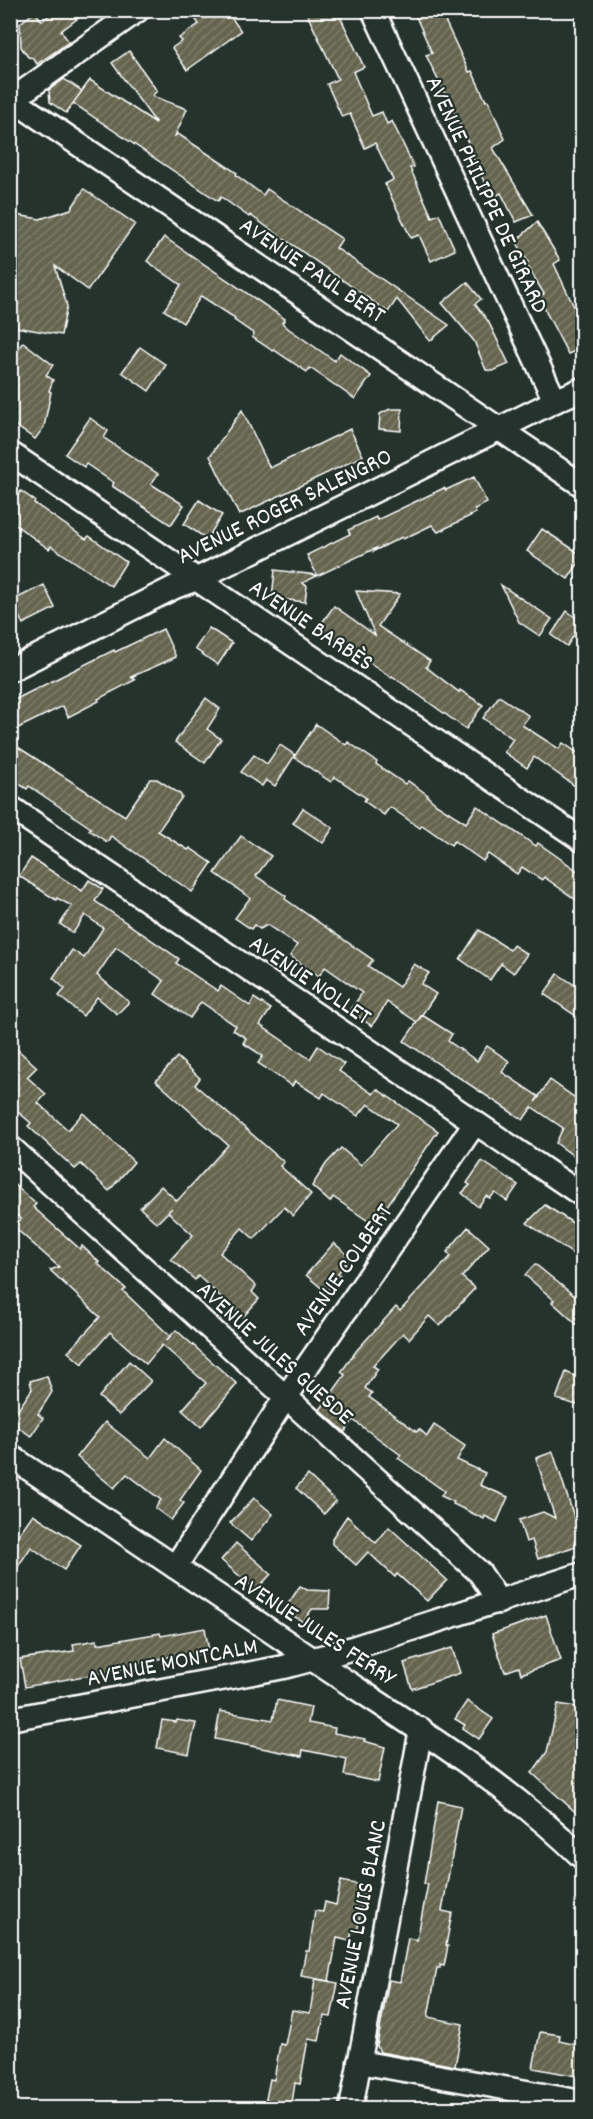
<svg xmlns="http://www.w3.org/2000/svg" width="593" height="2119" font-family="Dekko,sans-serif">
  <defs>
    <pattern id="building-hatch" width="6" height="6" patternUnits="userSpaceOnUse" patternTransform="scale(1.5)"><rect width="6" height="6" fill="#656550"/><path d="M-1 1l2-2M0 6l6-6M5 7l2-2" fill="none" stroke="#7c7c6a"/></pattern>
  </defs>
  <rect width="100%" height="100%" fill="#26332d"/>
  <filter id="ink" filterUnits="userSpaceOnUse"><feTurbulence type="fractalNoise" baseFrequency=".0167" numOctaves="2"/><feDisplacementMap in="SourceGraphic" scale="12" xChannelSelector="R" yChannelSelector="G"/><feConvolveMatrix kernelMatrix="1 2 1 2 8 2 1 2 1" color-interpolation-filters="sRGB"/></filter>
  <g filter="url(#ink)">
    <!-- building -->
    <g fill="url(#building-hatch)" stroke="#fff" stroke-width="1.5">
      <path d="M56 10H89L61 31 69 42 37 64 33 58 28 57 21 47 20 23 35 12 42 21Z"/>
      <path d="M210 10H226L241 31 187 70 172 48 182 41 179 38 199 24 196 20Z"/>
      <path d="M305 10H337L364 67 353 72 372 116 382 112 387 124 392 121 414 167 410 168 432 217 439 214 455 250 431 261 419 235 411 238 385 184 393 180 375 143 365 148 350 114 342 117 327 84 338 79Z"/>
      <path d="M413 10H440L469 72 472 71 486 101 488 100 505 139 493 148 533 215 516 222 501 193 492 198 469 150 471 149 426 55 432 53Z"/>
      <path d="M129 51 157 91 152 96 187 109 175 136 178 134 237 173 236 175 263 195 267 189 342 239 336 248 449 325 430 341 397 299 388 312 250 215 249 217 221 197 218 201 73 103 90 80 156 123 112 63Z"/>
      <path d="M64 79 82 91 66 113 50 102 49 90Z"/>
      <path d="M84 189 135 224 88 290 55 266 67 306 61 335 10 326V214L40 219 71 209Z"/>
      <path d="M537 222 560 260 554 264 582 324V348L568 354 547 314 540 296 544 294 526 263 528 262 516 241Z"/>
      <path d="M164 237 285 319 282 323 289 329 335 361 340 353 371 376 355 399 310 368 307 372 274 350 273 351 252 337 254 334 234 320 235 318 201 296 183 323 164 310 181 285 147 261Z"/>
      <path d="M467 282 481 299 475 304 488 321 509 364 493 371 486 370 474 341 442 303Z"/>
      <path d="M23 342 53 365 46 375 53 380 49 391 51 392 44 427 35 439 10 422V360Z"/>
      <path d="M140 347 166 365 149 391 122 372Z"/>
      <path d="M390 409H402L401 431 379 429 380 414Z"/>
      <path d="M242 410 270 468 350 429 363 456 239 515 210 456Z"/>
      <path d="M90 418 108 431 104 438 158 474 151 484 184 505 171 525 112 486 114 483 86 464 84 467 65 454Z"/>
      <path d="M474 477 487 503 474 509 476 513 438 532 432 525 403 539 402 537 374 551 376 548 302 583 307 586 305 602 272 598 275 570 317 575 307 555 350 534 348 530 376 517 377 520 444 488 446 490Z"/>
      <path d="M21 491 35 501 34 503 86 539 89 536 126 562 111 586 51 546 49 549 10 521V507Z"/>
      <path d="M199 500 222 515 207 539 184 524Z"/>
      <path d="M542 529 582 555V558L568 579 527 551Z"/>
      <path d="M44 585 55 608 23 624 11 601Z"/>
      <path d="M501 585 552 619 540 636 519 622Z"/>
      <path d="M356 591 400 594 378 626 430 661 426 667 459 692 460 690 483 705 466 729 392 676 391 677 318 628 334 606 375 635Z"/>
      <path d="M567 611 582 622 567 646 551 635Z"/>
      <path d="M209 628 232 643 218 665 195 649Z"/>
      <path d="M163 629 176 657 131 677 135 680 98 699 99 701 68 717 63 706 10 732V702L114 650 115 652Z"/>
      <path d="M499 696 529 716 522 725 559 749 563 743 582 756V791L534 757 527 768 504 752 513 739 483 718Z"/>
      <path d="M206 698 220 709 207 729 221 739 205 763 175 742Z"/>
      <path d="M316 724 346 745 348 742 377 762 376 764 405 784 408 781 428 795 427 796 436 804 466 823 477 806 536 846 538 843 558 857 582 874V904L544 877 542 880 522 867 517 874 488 854 483 861 454 841 451 845 422 825 420 828 390 807 384 815 364 801 366 798 335 777 331 782 294 757Z"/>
      <path d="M10 742 125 816 150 779H157L180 794 182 797 158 831 188 850 190 848 212 863 192 892 111 836 107 842 89 830 91 828 29 786 27 789 10 778Z"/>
      <path d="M280 745 295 755 275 786 266 780 262 786 241 772 254 755 267 764Z"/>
      <path d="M303 808 333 828 323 843 293 823Z"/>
      <path d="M241 836 271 856 256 876 286 896 285 899 373 960 368 966 399 987 414 964 429 973 421 984 436 994 417 1022 387 1002 372 1026 350 1011 362 993 325 967 319 976 290 956 297 945 267 925 260 929 254 925 251 929 235 918 250 898 215 873Z"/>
      <path d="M31 858 82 891 89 880 103 889 95 901 179 959 176 963 218 991 221 986 250 1006 254 998 271 1009 260 1025 310 1059 318 1046 344 1064 339 1071 373 1094 377 1089 438 1131 374 1225 333 1197 330 1202 312 1186 326 1164 341 1148 361 1165 397 1124 368 1104 358 1116 324 1093 321 1098 295 1081 292 1086 258 1063 263 1056 243 1043 246 1038 233 1030 236 1026 201 1002 190 1018 155 994 164 981 116 947 97 975 129 1002 117 1014 97 997 83 1016 59 996 65 989 53 978 72 950 84 958 103 928 85 915 73 933 60 924 72 906 57 898 56 900 19 876Z"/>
      <path d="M479 930 510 950 513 945 527 954 514 973 501 964 502 962 490 980 460 959Z"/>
      <path d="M558 974 582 990V1020L544 994Z"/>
      <path d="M422 1015 452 1034 448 1041 477 1061 487 1046 509 1061 502 1072 539 1097 535 1102 550 1080 582 1103V1162L556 1143 563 1128 532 1107 523 1120 404 1041Z"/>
      <path d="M10 1043 37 1067 27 1077 46 1094 38 1103 68 1130 83 1113 134 1162 109 1191 81 1164 75 1169 28 1126 31 1123 10 1105Z"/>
      <path d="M177 1057 200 1078 195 1085 284 1162 280 1166 311 1194 293 1216 284 1207 254 1239 242 1228 220 1253 256 1286 252 1292 259 1299 243 1317 198 1276 195 1280 171 1259 193 1235 168 1212 172 1208 157 1223 140 1208 161 1186 177 1201 228 1145 156 1081Z"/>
      <path d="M482 1161 518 1185 507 1201 495 1193 490 1198 486 1196 478 1207 462 1193 470 1185 467 1183Z"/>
      <path d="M10 1181 36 1204 33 1207 80 1249 82 1246 99 1262 97 1263 126 1289 123 1291 170 1336 166 1341 176 1330 237 1384 201 1427 182 1410 206 1383 162 1345 146 1364 110 1332 82 1364 68 1352 100 1317 50 1270 59 1267 13 1226 21 1219 10 1209Z"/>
      <path d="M545 1205 582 1229V1260L527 1223Z"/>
      <path d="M468 1227 489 1246 462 1277 475 1288 440 1326 429 1316 409 1339 403 1333 373 1366 378 1369 365 1388 372 1393 369 1397 417 1432 419 1429 427 1436 434 1425 465 1446 457 1460 485 1473 480 1485 508 1497 497 1522 485 1516 484 1519 453 1504 454 1502 441 1496 444 1491 398 1458 401 1455 353 1420 345 1432 320 1410 345 1375 341 1372 357 1350 396 1307 400 1311 451 1256 447 1252Z"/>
      <path d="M334 1243 350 1257 338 1273 340 1276 326 1292 306 1275Z"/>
      <path d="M535 1264 582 1302V1329L552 1302 554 1300 525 1275Z"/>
      <path d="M129 1361 151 1381 119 1415 99 1397Z"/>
      <path d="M566 1372 582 1379V1398L577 1405 556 1399Z"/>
      <path d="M47 1376 52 1392 38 1414 43 1418 31 1436 10 1422 32 1389 30 1381Z"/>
      <path d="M105 1422 150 1458 165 1438 201 1470 180 1500 184 1503 171 1520 155 1508 161 1500 127 1474 114 1488 77 1457Z"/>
      <path d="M553 1452 575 1520 582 1518V1544L538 1559 532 1540 526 1542 519 1520 543 1512 555 1518 536 1458Z"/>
      <path d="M308 1475 336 1501 324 1514 296 1488Z"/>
      <path d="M254 1498 273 1514 251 1541 230 1523Z"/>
      <path d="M33 1514 81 1545 64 1570 31 1547 10 1578V1547Z"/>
      <path d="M347 1516 376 1543 389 1527 447 1580 427 1601 397 1574 395 1577 368 1552 356 1565 332 1544V1538Z"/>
      <path d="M236 1543 271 1574 256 1590 221 1560Z"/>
      <path d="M300 1586 307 1590 330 1591 329 1609H312L303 1622 284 1610Z"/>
      <path d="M546 1615 561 1660 521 1674 519 1667 505 1672 492 1634Z"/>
      <path d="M205 1628 209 1652 185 1657 184 1654 132 1664 133 1667 25 1687 20 1659 74 1651 73 1644 97 1640V1644L160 1633 161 1636Z"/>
      <path d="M452 1648 460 1673 412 1689 404 1663Z"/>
      <path d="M277 1700 311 1707 308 1723 335 1728 334 1733 365 1739 364 1741 385 1747 378 1782 344 1775 347 1759 303 1750 302 1756 215 1739 220 1711 273 1720Z"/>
      <path d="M467 1701 493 1719 479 1739 463 1728 465 1725 455 1719Z"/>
      <path d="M558 1704 582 1708V1818L532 1773 547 1752Z"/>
      <path d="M162 1720 176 1722 177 1720 196 1723 189 1754 157 1748Z"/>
      <path d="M438 1801 461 1806 442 1911 452 1913 446 1945 448 1946 444 1966 440 1965V1968H437L428 2017 463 2024 455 2066 380 2052 377 2046 389 1980 400 1982 408 1938 417 1940 428 1884H424Z"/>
      <path d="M341 1881 366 1886 357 1932 352 1931 350 1941 337 1938 329 1981 301 1976 306 1951H309L315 1911 323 1912 325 1902 336 1905Z"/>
      <path d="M315 1979 338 1983 331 2017 324 2016 319 2041 308 2039 300 2084 295 2083 291 2109H264L270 2079 274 2080 280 2044 285 2045 292 2010 310 2013Z"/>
      <path d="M540 2032 560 2035 559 2041 582 2046V2077L533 2068Z"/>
    </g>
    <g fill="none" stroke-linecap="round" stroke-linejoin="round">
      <defs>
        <g id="minor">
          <path d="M373 10 555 401"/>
          <path d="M13 100 582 485"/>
          <path d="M10 101 138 10"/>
          <path d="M10 453 582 840"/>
          <path d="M10 670 175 587 197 579 555 401 582 389"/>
          <path d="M10 807 582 1195"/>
          <path d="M10 1147 480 1573 499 1602"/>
          <path d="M10 1456C111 1523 211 1592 312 1659 405 1721 502 1779 582 1857"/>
          <path d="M175 1567 286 1397 475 1123"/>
          <path d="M10 1719 284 1667 340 1652 582 1574"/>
          <path d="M359 2062 582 2102"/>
          <path d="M351 2108 421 1729"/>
        </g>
      </defs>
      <!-- minor casing -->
      <use href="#minor" stroke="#fff" stroke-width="27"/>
      <!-- minor -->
      <use href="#minor" stroke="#26332d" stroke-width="22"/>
    </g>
  </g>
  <g text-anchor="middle" stroke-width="4.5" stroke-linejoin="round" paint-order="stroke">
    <!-- street labels -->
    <g font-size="24" fill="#fff" stroke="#26332d">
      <text transform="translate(488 194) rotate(65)" y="8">AVENUE PHILIPPE DE GIRARD</text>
      <text transform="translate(313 269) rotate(34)" y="8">AVENUE PAUL BERT</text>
      <text transform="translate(284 505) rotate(-26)" y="8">AVENUE ROGER SALENGRO</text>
      <text transform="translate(312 624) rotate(34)" y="8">AVENUE BARBÈS</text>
      <text transform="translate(311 979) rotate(34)" y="8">AVENUE NOLLET</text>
      <text transform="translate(342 1269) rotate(-55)" y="8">AVENUE COLBERT</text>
      <text transform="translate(276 1352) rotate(42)" y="8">AVENUE JULES GUESDE</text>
      <text transform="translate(316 1628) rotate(33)" y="8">AVENUE JULES FERRY</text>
      <text transform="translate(172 1661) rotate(-11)" y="8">AVENUE MONTCALM</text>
      <text transform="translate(359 1914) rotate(-79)" y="8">AVENUE LOUIS BLANC</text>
    </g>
  </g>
  <!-- margin -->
  <rect width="593" height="2119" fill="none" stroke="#26332d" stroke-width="36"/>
  <rect x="18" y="18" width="557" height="2083" fill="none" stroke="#fff" stroke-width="2" filter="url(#ink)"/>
</svg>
